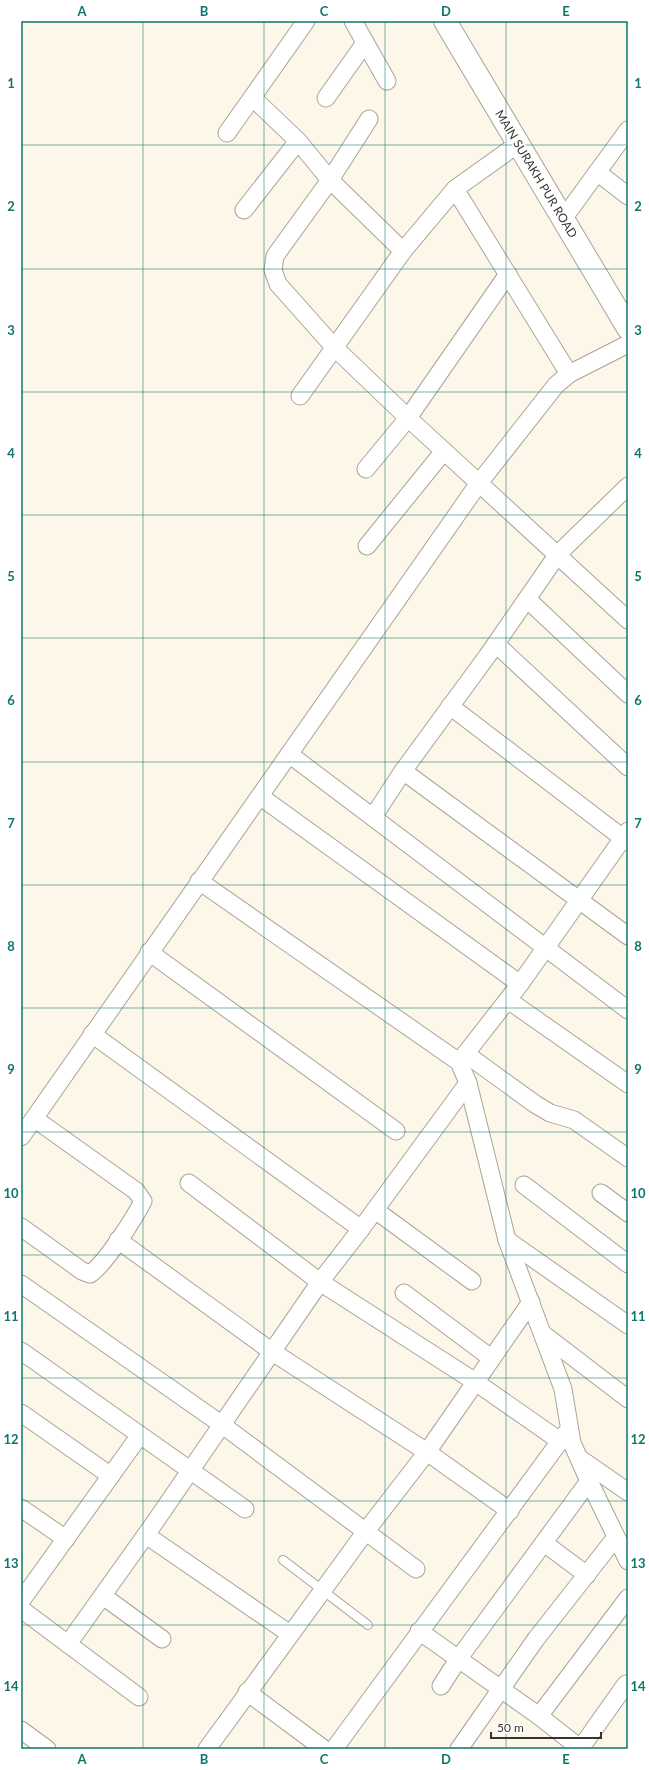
<svg xmlns="http://www.w3.org/2000/svg" width="649" height="1770" font-family="Lato,sans-serif">
  <rect width="100%" height="100%" fill="#fcf7e9"/>
  <g fill="none" stroke-linecap="round" stroke-linejoin="round">
    <defs>
      <path id="lane" d="M283 1560 368 1625"/>
      <g id="street">
        <path d="M353 21 387 81"/>
        <path d="M253 98 298 141 330 180 403 251"/>
        <path d="M326 98 365 43"/>
        <path d="M369 119 330 180 275 256 273 270 278 284 334 347 408 418 628 620"/>
        <path d="M227 133 306 21"/>
        <path d="M597 172 628 196"/>
        <path d="M455 189 569 374"/>
        <path d="M244 210 298 141"/>
        <path d="M563 219 628 130"/>
        <path d="M300 396 403 251 455 189 518 144"/>
        <path d="M366 469 408 418 508 274"/>
        <path d="M367 546 444 451"/>
        <path d="M527 599 628 694"/>
        <path d="M496 644 628 767"/>
        <path d="M450 706 628 842"/>
        <path d="M289 754 628 1010"/>
        <path d="M403 771 628 936"/>
        <path d="M261 797 520 984"/>
        <path d="M373 817 403 771 488 655 558 554 628 486"/>
        <path d="M199 881 459 1062 468 1083 507 1240 563 1389 572 1443 589 1481 628 1561"/>
        <path d="M149 952 396 1131"/>
        <path d="M508 1000 628 1084"/>
        <path d="M92 1034 361 1229"/>
        <path d="M466 1054 535 1104 550 1113 574 1120 628 1158"/>
        <path d="M459 1062 520 984 628 831"/>
        <path d="M21 1137 479 483 556 385 569 374 628 344"/>
        <path d="M189 1183 320 1282 474 1381 560 1441"/>
        <path d="M524 1185 628 1264"/>
        <path d="M601 1193 628 1213"/>
        <path d="M375 1210 472 1281"/>
        <path d="M21 1227 82 1271 90 1274C105 1264 134 1219 143 1201L136 1191 35 1119"/>
        <path d="M118 1240 271 1351 427 1452 510 1511"/>
        <path d="M507 1240 628 1325"/>
        <path d="M21 1284 221 1424 416 1569"/>
        <path d="M404 1293 491 1358"/>
        <path d="M543 1334 628 1399"/>
        <path d="M21 1351 245 1509"/>
        <path d="M21 1413 111 1476"/>
        <path d="M579 1458 628 1492"/>
        <path d="M21 1508 66 1539"/>
        <path d="M146 1535 290 1634"/>
        <path d="M544 1543 587 1575"/>
        <path d="M103 1596 162 1639"/>
        <path d="M21 1601 140 1435"/>
        <path d="M21 1609 139 1697"/>
        <path d="M419 1631 539 1716 581 1749"/>
        <path d="M68 1644 155 1522 320 1282 361 1229 468 1083"/>
        <path d="M441 1686 459 1658 589 1481"/>
        <path d="M247 1692 324 1749"/>
        <path d="M539 1716 628 1598"/>
        <path d="M21 1730 47 1749"/>
        <path d="M207 1749 366 1531 427 1452 531 1302"/>
        <path d="M334 1749 566 1433"/>
        <path d="M459 1749 536 1639 616 1537"/>
        <path d="M580 1749 626 1684"/>
      </g>
      <path id="secondary" d="M445 21 628 328"/>
    </defs>
    <!-- lane casing -->
    <use href="#lane" stroke="#a8a397" stroke-width="10"/>
    <!-- street casing -->
    <use href="#street" stroke="#a8a397" stroke-width="19"/>
    <!-- secondary casing -->
    <use href="#secondary" stroke="#a8a397" stroke-width="24"/>
    <!-- lane -->
    <use href="#lane" stroke="#fff" stroke-width="8"/>
    <!-- street -->
    <use href="#street" stroke="#fff" stroke-width="17"/>
    <!-- secondary -->
    <use href="#secondary" stroke="#fff" stroke-width="22"/>
  </g>
  <!-- grid -->
  <path fill="none" stroke="#0f766e" stroke-width="1" stroke-opacity="0.55" d="M143 21V1749M264 21V1749M385 21V1749M506 21V1749M21 145H628M21 269H628M21 392H628M21 515H628M21 638H628M21 762H628M21 885H628M21 1008H628M21 1132H628M21 1255H628M21 1378H628M21 1501H628M21 1625H628"/>
  <g text-anchor="middle" stroke-width="3" stroke-linejoin="round" paint-order="stroke">
    <!-- street labels -->
    <g font-size="12" fill="#36342f" stroke="#fff">
      <text transform="translate(536 174) rotate(59)" y="4">MAIN SURAKH PUR ROAD</text>
    </g>
  </g>
  <!-- border -->
  <rect width="649" height="1770" fill="none" stroke="#ffffff" stroke-width="44"/>
  <!-- scale -->
  <path d="M491 1732v6h110v-6" fill="none" stroke="#36342f" stroke-width="2"/>
  <text x="497" y="1732" font-size="12" fill="#36342f" stroke="#ffffff" stroke-width="3" paint-order="stroke">50 m</text>
  <rect x="22" y="22" width="605" height="1726" fill="none" stroke="#0f766e" stroke-width="1.5"/>
  <g font-size="13" text-anchor="middle" font-weight="bold" fill="#0f766e">
    <text x="82" y="16">A</text>
    <text x="204" y="16">B</text>
    <text x="324" y="16">C</text>
    <text x="446" y="16">D</text>
    <text x="566" y="16">E</text>
    <text x="11" y="88">1</text>
    <text x="638" y="88">1</text>
    <text x="11" y="211">2</text>
    <text x="638" y="211">2</text>
    <text x="11" y="335">3</text>
    <text x="638" y="335">3</text>
    <text x="11" y="458">4</text>
    <text x="638" y="458">4</text>
    <text x="11" y="581">5</text>
    <text x="638" y="581">5</text>
    <text x="11" y="705">6</text>
    <text x="638" y="705">6</text>
    <text x="11" y="828">7</text>
    <text x="638" y="828">7</text>
    <text x="11" y="951">8</text>
    <text x="638" y="951">8</text>
    <text x="11" y="1074">9</text>
    <text x="638" y="1074">9</text>
    <text x="11" y="1198">10</text>
    <text x="638" y="1198">10</text>
    <text x="11" y="1321">11</text>
    <text x="638" y="1321">11</text>
    <text x="11" y="1444">12</text>
    <text x="638" y="1444">12</text>
    <text x="11" y="1568">13</text>
    <text x="638" y="1568">13</text>
    <text x="11" y="1691">14</text>
    <text x="638" y="1691">14</text>
    <text x="82" y="1764">A</text>
    <text x="204" y="1764">B</text>
    <text x="324" y="1764">C</text>
    <text x="446" y="1764">D</text>
    <text x="566" y="1764">E</text>
  </g>
</svg>
